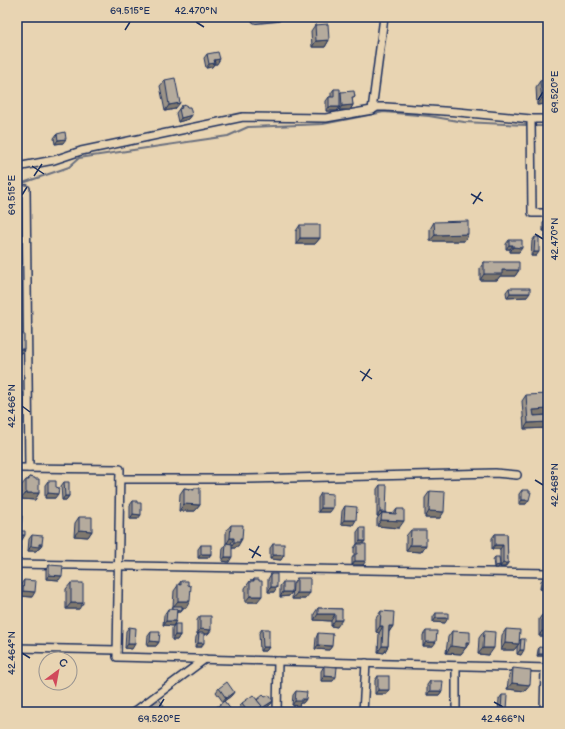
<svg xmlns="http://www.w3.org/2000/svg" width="565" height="729" font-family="'Balsamiq Sans',sans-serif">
  <rect width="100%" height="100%" fill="#e8d4b2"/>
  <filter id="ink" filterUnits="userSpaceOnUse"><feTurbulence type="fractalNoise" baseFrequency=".025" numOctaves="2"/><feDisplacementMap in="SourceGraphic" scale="8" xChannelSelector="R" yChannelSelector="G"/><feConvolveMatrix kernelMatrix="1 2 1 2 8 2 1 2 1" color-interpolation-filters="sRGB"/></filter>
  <g filter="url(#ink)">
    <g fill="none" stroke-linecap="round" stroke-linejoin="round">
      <!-- stream -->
      <g stroke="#6b707f" stroke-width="2">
        <path d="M536 126H548"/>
        <path d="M17 185 69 167 79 158 228 136 248 127 323 124 384 112 429 116 464 122 526 125"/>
      </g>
      <defs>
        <g id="street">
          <path d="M256 19 277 17"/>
          <path d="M372 110 384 17"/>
          <path d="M531 119 532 213H548"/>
          <path d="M17 167 54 160 81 151 243 117 326 118 372 110 377 107H386L458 112 531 119H548"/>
          <path d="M26 189 29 468"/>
          <path d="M17 468 120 469 117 657 548 668"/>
          <path d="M120 479H247L495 473 517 475"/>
          <path d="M17 564 548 573"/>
          <path d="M17 648 117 650"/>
          <path d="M134 712 205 659"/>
          <path d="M277 712 278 661"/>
          <path d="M363 712 366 663"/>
          <path d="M456 712V666"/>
          <path d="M544 712 545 668"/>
        </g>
      </defs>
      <!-- street casing -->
      <use href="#street" stroke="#1b2f5e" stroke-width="10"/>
      <!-- street -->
      <use href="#street" stroke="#e8d4b2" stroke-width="7"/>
    </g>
    <!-- wall -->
    <g fill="#9c9387" stroke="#1b2f5e">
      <path d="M315 25 329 40 325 47H312L311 31Z"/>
      <path d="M207 54 217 64H214L212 67 206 68 204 58Z"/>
      <path d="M165 80 175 109 165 111 160 86Z"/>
      <path d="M548 80V104L537 105 536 87 540 81Z"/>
      <path d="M334 89 340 93 341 92 355 97 352 99 353 105 350 110H339V109L337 111H326V101L329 97H331V93Z"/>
      <path d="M181 106 187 107 192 115 189 119 178 122 176 113Z"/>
      <path d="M57 134 63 143 55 144 54 138Z"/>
      <path d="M546 219H548V237H545L546 231H543V223Z"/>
      <path d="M434 222 464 241H430V229Z"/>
      <path d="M300 225 320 238 315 244H296V231Z"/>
      <path d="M535 237 536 256H531L532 241Z"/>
      <path d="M509 240 519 252H510V249H506V244Z"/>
      <path d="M484 262 519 270 515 276H500L497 280H480V268Z"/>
      <path d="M509 288 527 297 507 298 506 292Z"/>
      <path d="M18 334 21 353H17Z"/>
      <path d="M526 395 534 416 548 415V428L524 429 522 401Z"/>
      <path d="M29 477 35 479 39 493 35 500 21 499V486L26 480H28Z"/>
      <path d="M48 481 55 498H45V485Z"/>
      <path d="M64 482 69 496 66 500H62L61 486Z"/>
      <path d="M380 485 386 512 385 513 393 514 397 509 399 528 377 526V519L379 516H377V489Z"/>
      <path d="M184 488 193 489 194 488 200 505 195 511H179L180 494Z"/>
      <path d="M522 490 526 504H519V494Z"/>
      <path d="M430 491 440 518H425V498Z"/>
      <path d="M321 493 330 512H318V498Z"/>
      <path d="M133 501 137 503 138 519H130V505Z"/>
      <path d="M345 506 353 525 341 524 342 511Z"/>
      <path d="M79 517 92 531 88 537 74 536 75 523Z"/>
      <path d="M231 525 238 546H237L235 548H232L229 562 222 561 223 548 226 544V531Z"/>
      <path d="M360 528 363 544V565H352V558L354 555V548L357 544V532Z"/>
      <path d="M411 530 426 545 421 552 406 551V536Z"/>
      <path d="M495 534H507L508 563 505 567H500V549H492V538Z"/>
      <path d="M32 535 42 544 39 549H38L36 551H28L29 539Z"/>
      <path d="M273 544 281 560 270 559V548Z"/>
      <path d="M201 545 211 554 208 558H198V549Z"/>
      <path d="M495 557 500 565 498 568H494L493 559Z"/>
      <path d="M49 565 59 580 46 579V569Z"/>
      <path d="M271 574 274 592H268V579Z"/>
      <path d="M544 577 548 591 540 589 541 581Z"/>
      <path d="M297 578 305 599H292L293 584Z"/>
      <path d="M254 579 259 581 257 602H245V588L250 581H253Z"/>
      <path d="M24 580 32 597 20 596 21 584Z"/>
      <path d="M181 581 186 608H182V610L181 612H177L173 626 163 625 164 615 168 609H172V608L173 606 174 591Z"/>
      <path d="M283 582 292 592 289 596 280 597V586Z"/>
      <path d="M71 583 79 609H66V589Z"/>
      <path d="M318 608 342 609 337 627 331 626V621L314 620V614Z"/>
      <path d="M381 611 393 626 389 632 388 646 384 653 378 652 379 633 376 632V618Z"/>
      <path d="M436 613 445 623 433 622V617Z"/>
      <path d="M542 615 548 632 545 636H539V619Z"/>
      <path d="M200 616 211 630 208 634H204L201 647H195L196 637 198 634H197V620Z"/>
      <path d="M175 624 180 635 177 640H172V628Z"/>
      <path d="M129 627 132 649 125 648 126 631Z"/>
      <path d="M262 629 269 647 266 651H260L259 633Z"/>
      <path d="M506 629 519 641 521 639V655L517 654V646L514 650H501L502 635Z"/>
      <path d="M426 631 433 646H423V635Z"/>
      <path d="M452 631 470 642 461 654 446 653 448 637Z"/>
      <path d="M484 631 489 655 478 654 479 638Z"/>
      <path d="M151 632 159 642 156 646H147L148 636Z"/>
      <path d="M318 633 332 646 329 650 315 649 316 638Z"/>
      <path d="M539 647 544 656H537L538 650Z"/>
      <path d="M324 666 333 681H321V671Z"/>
      <path d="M513 668 530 685 525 691 507 689 509 675Z"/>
      <path d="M378 676 386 694H375V680Z"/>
      <path d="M430 681 442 691 439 695H427V685Z"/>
      <path d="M219 688 234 692 231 696 224 701 233 712H212L213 710 223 702 216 692Z"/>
      <path d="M296 691 306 699 303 703H300L299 706 292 705 293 695Z"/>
      <path d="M502 695 507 710 529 711 531 708 541 712H498L499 699Z"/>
      <path d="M265 697 273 701 270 705 260 712H259V711L258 712H240L238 710 242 703Z"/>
      <path d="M150 706 161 711 160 712H148L147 711Z"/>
    </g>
    <!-- shaded-wall -->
    <g fill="#7f786e" stroke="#1b2f5e">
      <path d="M329 40 325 47H312L316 41Z"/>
      <path d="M220 59 217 64H214L212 67 206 68 209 64 214 60Z"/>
      <path d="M542 98H548V104L537 105Z"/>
      <path d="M180 103 175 109 165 111 169 105Z"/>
      <path d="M353 105 350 110H339L342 106Z"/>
      <path d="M329 107H340L337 111H326Z"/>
      <path d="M192 115 189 119 178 122 181 118Z"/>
      <path d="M66 139 63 143 55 144 58 140Z"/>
      <path d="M546 226H548V228L546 231H543Z"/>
      <path d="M548 233V237H545Z"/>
      <path d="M468 234 464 241H430L435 235Z"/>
      <path d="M300 238H320L315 244H296Z"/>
      <path d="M509 245H513L510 249H506Z"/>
      <path d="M513 247 522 248 519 252H510Z"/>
      <path d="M534 252H539L536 256H531Z"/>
      <path d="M502 270H519L515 276H500L497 280H480L484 274Z"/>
      <path d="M510 293H530L527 297 507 298Z"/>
      <path d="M19 349H24L21 353H17V351Z"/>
      <path d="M548 409V415L529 416 533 410Z"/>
      <path d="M548 422V428L524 429 528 423Z"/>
      <path d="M26 493H39L35 500 21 499Z"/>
      <path d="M48 493 58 494 55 498H45Z"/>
      <path d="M65 496H69L66 500H62Z"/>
      <path d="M522 500H529L526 504H519Z"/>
      <path d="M184 504 200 505 195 511H179Z"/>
      <path d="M321 508H333L330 512H318Z"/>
      <path d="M429 511 444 512 440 518H425Z"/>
      <path d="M380 512H386L383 516 382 513 379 516H377Z"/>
      <path d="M133 514 141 515 138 519H130Z"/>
      <path d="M344 520H356L353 525 341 524Z"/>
      <path d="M381 520 404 521 399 528 377 526Z"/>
      <path d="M79 530 92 531 88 537 74 536Z"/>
      <path d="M21 535H25L22 540H18Z"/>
      <path d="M230 538H234L230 545H226Z"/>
      <path d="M240 539H242L238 546H237L235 548H230L234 542Z"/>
      <path d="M360 541H365L362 545H357Z"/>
      <path d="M39 544H42L39 549H38L36 551H28L31 546Z"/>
      <path d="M410 545H426L421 552 406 551Z"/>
      <path d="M495 545H503L500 549H492Z"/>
      <path d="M17 549H20L17 554Z"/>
      <path d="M201 554H211L208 558H198Z"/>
      <path d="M273 555H284L281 560 270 559Z"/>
      <path d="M225 557H232L229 562 222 561Z"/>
      <path d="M355 561H366L363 565H352Z"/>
      <path d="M503 563H508L505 567H500Z"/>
      <path d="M500 565 498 568H494L495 566Z"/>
      <path d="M49 575 62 576 59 580 46 579Z"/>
      <path d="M543 585 548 586V591L540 589Z"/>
      <path d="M271 587H277L274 592H268Z"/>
      <path d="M23 591 35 592 32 597 20 596Z"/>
      <path d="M283 592H292L289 596 280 597Z"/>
      <path d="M297 593H310L305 599H292Z"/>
      <path d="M250 596H262L257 602H245Z"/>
      <path d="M178 601H190L186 608 173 607Z"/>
      <path d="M71 603H83L79 609H66Z"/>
      <path d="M173 610H182L181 612H172Z"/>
      <path d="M318 614H335L331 621 314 620Z"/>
      <path d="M436 618H448L445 623 433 622Z"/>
      <path d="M335 620H342L337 627 331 626Z"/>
      <path d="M166 621H176L173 626 163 625Z"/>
      <path d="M380 626H383L379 633 376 632Z"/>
      <path d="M389 626H393L388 633Z"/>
      <path d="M200 629 211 630 208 634H199V633L198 634H197Z"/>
      <path d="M542 631 548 632 545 636H539Z"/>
      <path d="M175 635H180L177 640H172Z"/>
      <path d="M150 641 159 642 156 646H147Z"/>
      <path d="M426 642H436L433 646H423Z"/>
      <path d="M466 642H470L461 654 446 653 451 646Z"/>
      <path d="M198 643H204L201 647H195Z"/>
      <path d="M505 643 519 644 514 650H501Z"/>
      <path d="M128 644H135L132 649 125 648Z"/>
      <path d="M318 645 332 646 329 650 315 649Z"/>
      <path d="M382 646H388L384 653 378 652Z"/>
      <path d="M263 647H269L266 651H260Z"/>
      <path d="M483 648H494L489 655 478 654Z"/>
      <path d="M520 650H524L521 655 517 654Z"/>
      <path d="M539 654H545L544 656H537Z"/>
      <path d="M324 676 336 677 333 681H321Z"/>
      <path d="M512 683 530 685 525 691 507 689Z"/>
      <path d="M378 690H389L386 694H375Z"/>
      <path d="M430 691H442L439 695H427Z"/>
      <path d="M234 692 231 696 223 702 226 698Z"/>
      <path d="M302 699H306L303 703H300L299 706 292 705 295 701Z"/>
      <path d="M273 701 270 705 260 712 262 708Z"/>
      <path d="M164 706 160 712H158Z"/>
      <path d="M262 706 258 712H254Z"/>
    </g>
    <!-- building -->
    <g fill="#b5ab9d" stroke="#1b2f5e">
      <path d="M328 24 329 40 316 41 315 25Z"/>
      <path d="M218 52 220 59 214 60 215 63 209 64 207 54Z"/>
      <path d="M175 78 180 103 169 105 165 80Z"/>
      <path d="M548 80V98H542L540 81Z"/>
      <path d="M334 89H340V107H329V97H334Z"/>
      <path d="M354 91 355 97H352L353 105 342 106 341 92Z"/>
      <path d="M186 105 187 107H190L192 115 181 118 179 109 182 108 181 106Z"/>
      <path d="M65 132 66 139 58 140 57 134Z"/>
      <rect x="17" y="210" width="2" height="5"/>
      <rect x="546" y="219" width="2" height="7"/>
      <path d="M468 221V234L435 235 434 222Z"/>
      <rect x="300" y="225" width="20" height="13"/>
      <path d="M535 237H539V252H534Z"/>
      <path d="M509 240H522V248L513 247V245H509Z"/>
      <path d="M484 262H519V270H502V274H484Z"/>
      <path d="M509 288H530V293H510Z"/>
      <path d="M18 334H24V349H19V344H17Z"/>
      <path d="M548 394V409L533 410 534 416 548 415V422L528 423 526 395Z"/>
      <path d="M29 477 35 478V479H39V493H26V480H29Z"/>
      <path d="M48 481H56V487L59 488 58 494 48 493Z"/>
      <path d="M64 482H69V496H65Z"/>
      <path d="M380 485H387L386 512H380Z"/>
      <path d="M184 488 194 490V488H200V505L184 504Z"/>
      <path d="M522 490H529V492H531L529 500H522Z"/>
      <path d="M430 491 445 492 444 512 429 511Z"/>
      <path d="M321 493 333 494V508H321Z"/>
      <path d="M133 501H137V503H141V515L133 514Z"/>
      <path d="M345 506 357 507 356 520H344Z"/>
      <path d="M397 509H404V521L381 520 382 513 396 514Z"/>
      <path d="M17 516H22L21 531H25V535H21L20 549H17Z"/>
      <path d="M79 517H92V531L79 530Z"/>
      <path d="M231 525H243L242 539H240V542H234V538H230Z"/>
      <rect x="360" y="528" width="5" height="13"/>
      <path d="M411 530H426V545H410Z"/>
      <path d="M495 534H507L508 563H503V545H495Z"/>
      <path d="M32 535 43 536 42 544H39V547L31 546Z"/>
      <path d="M226 543 232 544V557H225Z"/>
      <rect x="273" y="544" width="11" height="11"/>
      <path d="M357 544H366V561H355V554H357Z"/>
      <rect x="201" y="545" width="10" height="9"/>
      <path d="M495 557H499L500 565 495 566Z"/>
      <path d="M49 565 63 566 62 576 49 575Z"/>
      <rect x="271" y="574" width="6" height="13"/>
      <path d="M544 577H548V586L543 585Z"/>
      <rect x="297" y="578" width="13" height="15"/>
      <path d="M254 579H259V581H262V596H250V581H254Z"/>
      <path d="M24 580 36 581 35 592 23 591Z"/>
      <path d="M181 581H188V585L191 586 190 601H178V584L181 585Z"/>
      <rect x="283" y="582" width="9" height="10"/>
      <rect x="71" y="583" width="12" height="20"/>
      <path d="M173 606H182V610H177V609H173Z"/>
      <path d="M318 608 342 609V620H335V614H318Z"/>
      <path d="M168 609H177L176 621H166L167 611H168Z"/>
      <path d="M381 611 394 612 393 626H389L388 646H382L383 626H380Z"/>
      <rect x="436" y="613" width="12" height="5"/>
      <path d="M542 615H548V632L542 631Z"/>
      <path d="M200 616H211V630L200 629Z"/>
      <rect x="175" y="624" width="5" height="11"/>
      <path d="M129 627 136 628 135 644H128Z"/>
      <path d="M262 629H269V647H263Z"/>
      <path d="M506 629 520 630 519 644 505 643Z"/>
      <path d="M426 631H437L436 642H426Z"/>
      <path d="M452 631 470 632V642H466V648L451 646Z"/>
      <path d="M484 631 495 632 494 648H483Z"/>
      <path d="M151 632H160L159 642 150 641Z"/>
      <path d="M199 633H204V643H198Z"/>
      <path d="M318 633 333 634 332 646 318 645Z"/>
      <path d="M521 639H525L524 650H520Z"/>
      <path d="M539 647 546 648 545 654H539Z"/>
      <path d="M324 666 337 667 336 677 324 676Z"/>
      <path d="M513 668 531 670 530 685 512 683Z"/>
      <rect x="378" y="676" width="11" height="14"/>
      <path d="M430 681H443L442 691H430Z"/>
      <path d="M227 682 234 692 226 698 219 688Z"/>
      <path d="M296 691 307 692 306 699H302V701H295Z"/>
      <path d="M253 695 262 706 254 712H249L242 703Z"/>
      <path d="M263 695 265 697 269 695 273 701 262 708 261 707 262 706 257 700Z"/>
      <path d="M502 695H508L507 710H503V711L501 710Z"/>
      <path d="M159 699 164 706 158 712H155L150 706Z"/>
      <path d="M224 701 233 712H214L213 710Z"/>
      <path d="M531 708 535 709V710L541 711V712H503V710L531 711Z"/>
    </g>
  </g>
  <!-- ticks -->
  <path fill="none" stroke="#1b2f5e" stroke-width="1.5" d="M196 22 204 27M125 30 130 22M538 100 543 92M32 166 44 174M34 176 42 164M471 194 483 201M22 195 27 187M473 204 481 192M535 234 543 239M360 371 372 379M362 381 370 369M22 406 30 412M535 480 543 485M249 549 261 556M252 558 259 546M22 653 30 658M494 702 503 707M159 707 164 699"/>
  <!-- margin -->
  <rect width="565" height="729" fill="none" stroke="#e8d4b2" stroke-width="44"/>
  <!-- north arrow -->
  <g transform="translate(58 671) rotate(32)"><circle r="19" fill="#e8d4b2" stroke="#969290"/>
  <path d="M0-3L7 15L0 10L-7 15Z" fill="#d1495b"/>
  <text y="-6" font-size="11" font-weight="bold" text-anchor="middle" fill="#1b2f5e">С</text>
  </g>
  <rect x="22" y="22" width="521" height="685" fill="none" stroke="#1b2f5e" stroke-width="1.5"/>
  <g font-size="10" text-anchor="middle" fill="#1b2f5e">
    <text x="130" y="14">69.515°E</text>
    <text x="196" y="14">42.470°N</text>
    <text transform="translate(554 92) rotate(-90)" y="4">69.520°E</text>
    <text transform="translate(11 195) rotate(-90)" y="4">69.515°E</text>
    <text transform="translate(554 239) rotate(-90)" y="4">42.470°N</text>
    <text transform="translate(11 406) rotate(-90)" y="4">42.466°N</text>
    <text transform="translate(554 485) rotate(-90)" y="4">42.468°N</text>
    <text transform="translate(11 653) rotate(-90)" y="4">42.464°N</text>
    <text x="159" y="722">69.520°E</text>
    <text x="503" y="722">42.466°N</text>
  </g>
</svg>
